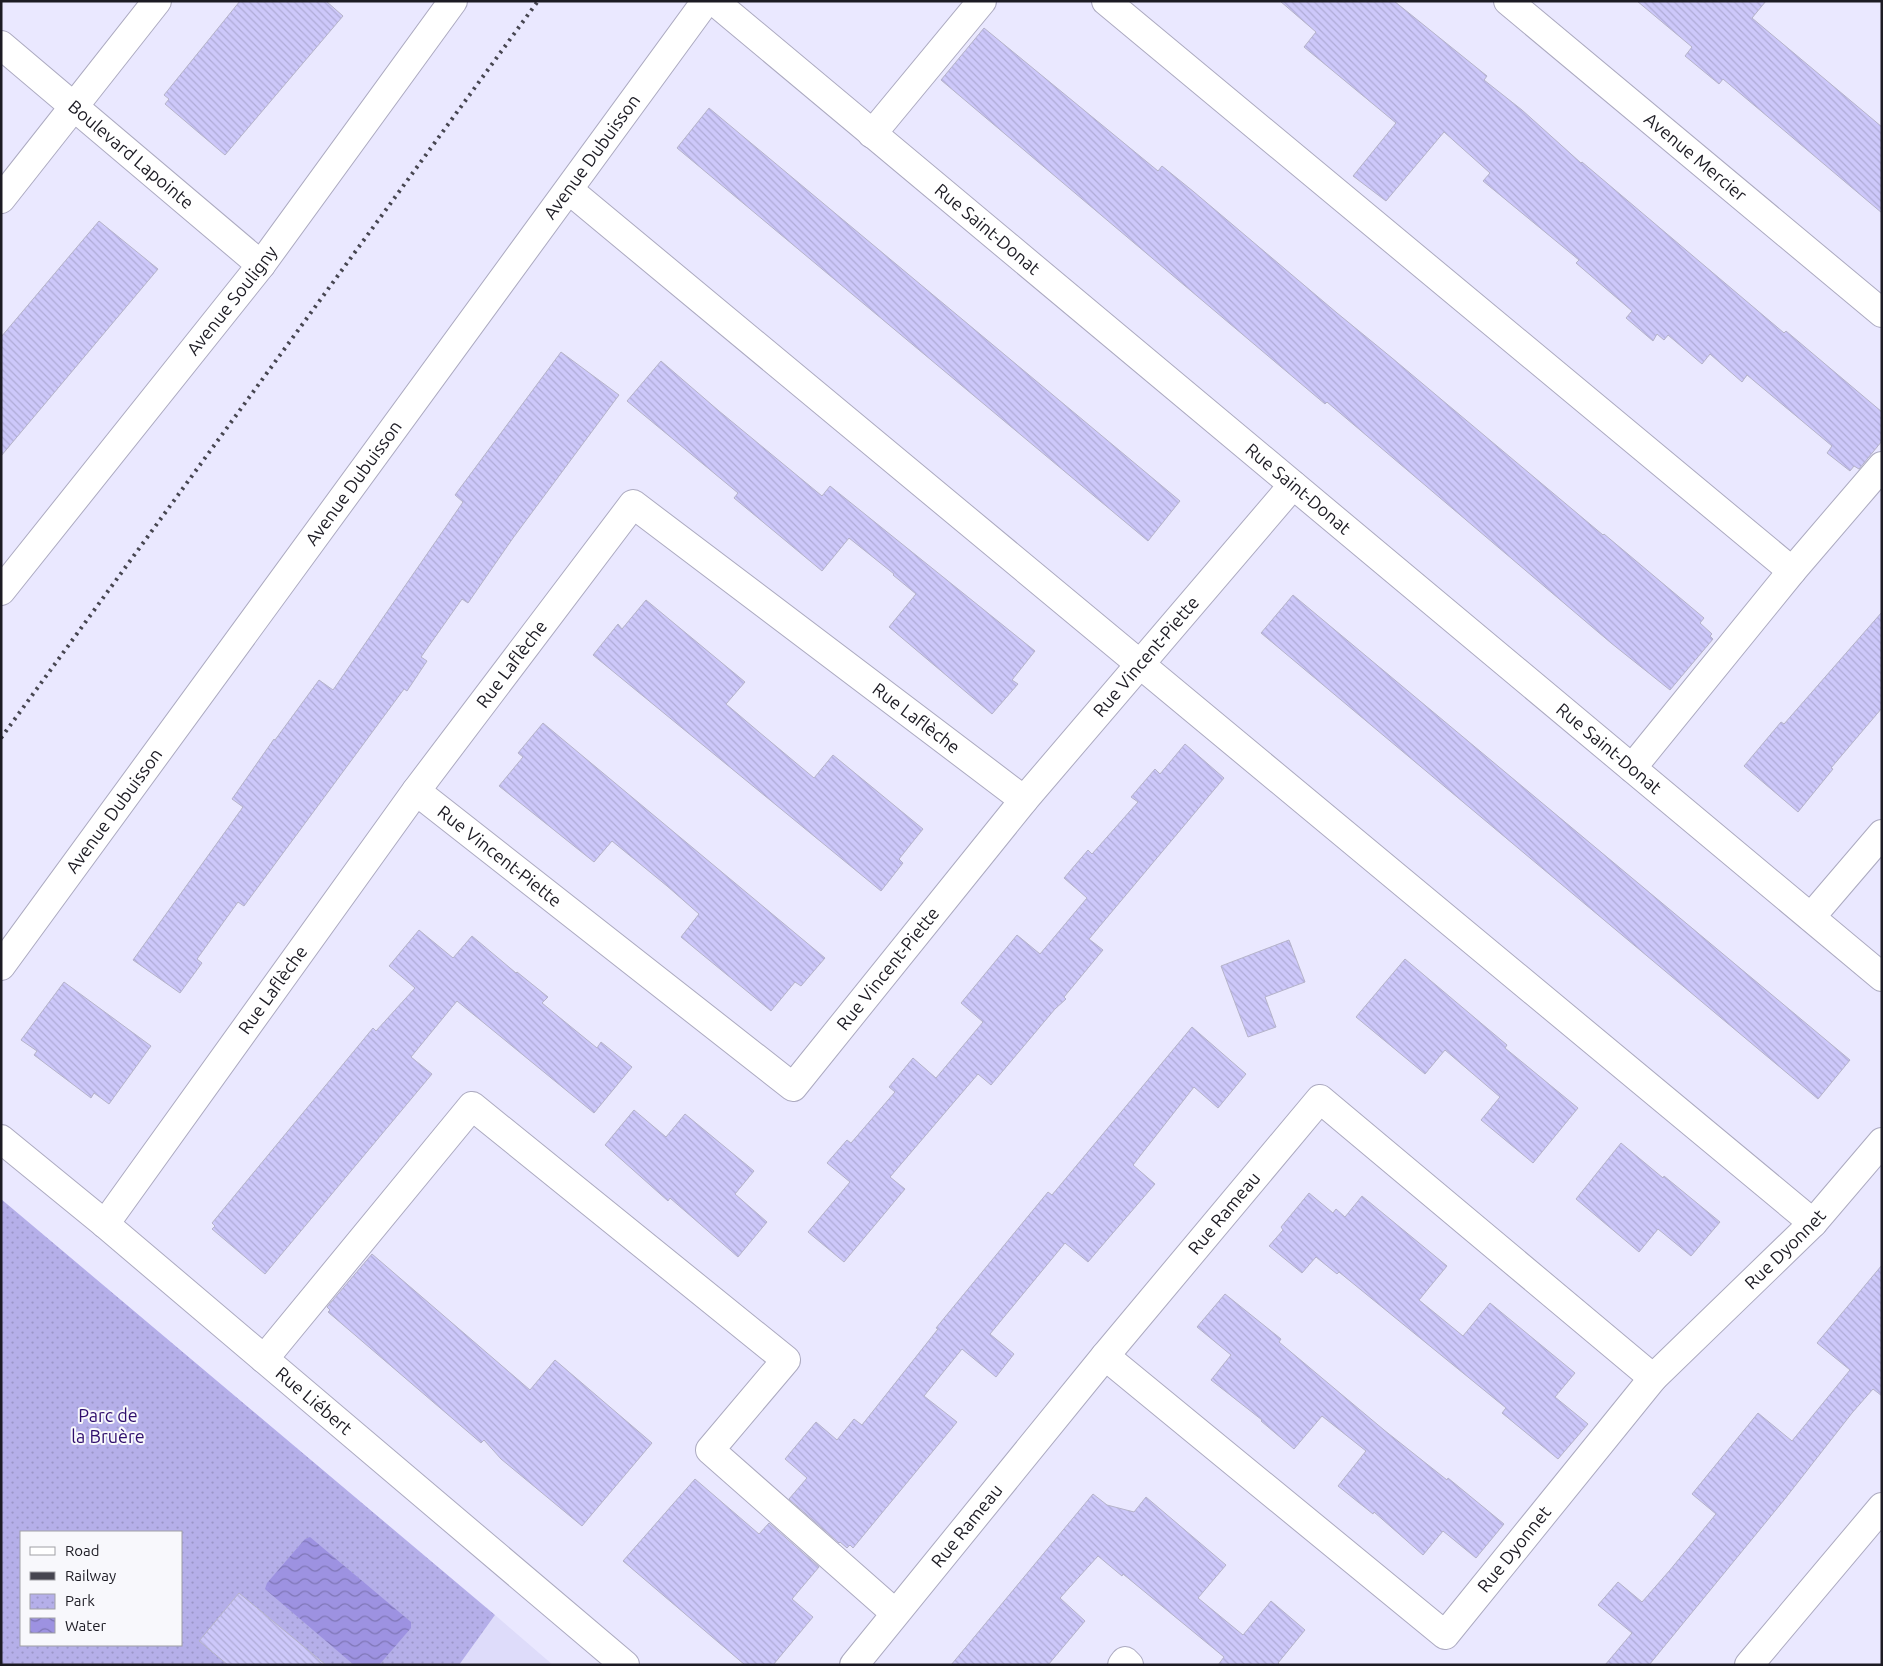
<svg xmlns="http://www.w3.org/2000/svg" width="1883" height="1666" font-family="Ubuntu,sans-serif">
  <defs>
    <pattern id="park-dots" width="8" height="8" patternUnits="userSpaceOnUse" patternTransform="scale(1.25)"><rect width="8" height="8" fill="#b5afe9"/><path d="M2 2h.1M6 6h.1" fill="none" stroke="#9b96c8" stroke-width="1.8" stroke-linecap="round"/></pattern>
    <pattern id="water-waves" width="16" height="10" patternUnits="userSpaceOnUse" patternTransform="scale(1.25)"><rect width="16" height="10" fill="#9d92e1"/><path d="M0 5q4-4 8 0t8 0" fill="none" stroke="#7f76b6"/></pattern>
    <pattern id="building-back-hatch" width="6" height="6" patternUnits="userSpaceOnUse" patternTransform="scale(1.25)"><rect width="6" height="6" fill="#cdc8fa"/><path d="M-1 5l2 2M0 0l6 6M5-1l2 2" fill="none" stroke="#afabd6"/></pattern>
  </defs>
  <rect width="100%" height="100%" fill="#eae8ff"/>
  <!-- built -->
  <path fill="#dedcfa" d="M495 1615 553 1665H459Z"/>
  <!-- park -->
  <path fill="url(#park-dots)" fill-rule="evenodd" d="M1 1199 495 1615 459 1665H1ZM21 1532H181V1645H21Z"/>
  <!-- water -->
  <path fill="url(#water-waves)" d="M310 1537 411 1622V1628L379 1665H354L265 1589 267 1583 305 1539Z"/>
  <!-- building -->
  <g fill="url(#building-back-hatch)" stroke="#b5b3c9">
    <path d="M240 1H326L343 16 225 155 165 104 169 99 164 95Z"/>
    <path d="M1280 1H1394L1487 76 1484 80 1522 110 1581 163 1582 162 1784 333 1786 331 1882 412V441L1859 469 1854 466 1850 471 1827 453 1832 446 1747 375 1742 382 1710 354 1702 364 1668 335 1664 340 1657 334 1653 341 1626 318 1632 311 1576 263 1579 260 1483 181 1490 173 1444 132 1386 201 1353 176 1396 123 1304 47 1316 32Z"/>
    <path d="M1637 1H1766L1752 18 1882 127V213L1723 79 1719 84 1685 56 1692 47Z"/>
    <path d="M984 28 1158 171 1162 166 1194 192 1337 313 1392 358 1603 535 1604 534 1704 618 1700 623 1712 634 1710 636 1713 639 1670 690 1611 643 1327 402 1325 404 941 80Z"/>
    <path d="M709 108 1180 501 1148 541 677 148Z"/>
    <path d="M99 221 158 269 1 456V337Z"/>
    <path d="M561 352 619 395 513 538 468 603 462 599 421 657 427 661 407 691 404 689 244 906 238 902 197 959 202 963 180 993 133 960 243 807 232 799 274 739 275 740 319 680 333 690 463 502 455 495Z"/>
    <path d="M661 361 719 411 822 496 830 486 1035 651 1012 680 1018 684 992 714 889 627 916 594 893 575 894 574 849 538 822 571 734 498 738 493 627 401Z"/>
    <path d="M1293 595 1850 1060 1818 1099 1261 633Z"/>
    <path d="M646 600 745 682 726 704 759 732 814 778 833 755 923 829 899 859 903 863 881 891 593 655 618 624 622 629Z"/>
    <path d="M1882 612V708L1831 768 1833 769 1798 812 1744 766 1781 722 1784 724Z"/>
    <path d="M543 723 825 958 801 986 795 982 771 1011 681 937 699 914 667 886 612 841 594 862 499 786 523 757 518 753Z"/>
    <path d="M1185 744 1224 778 1089 939 1103 950 1064 997 1066 999 1055 1009 991 1085 978 1074 890 1177 905 1189 844 1262 808 1232 850 1182 827 1163 847 1140 851 1143 895 1092 889 1087 913 1058 936 1078 983 1022 961 1003 1017 935 1040 954 1087 898 1064 878 1088 850 1092 854 1138 802 1131 797 1155 769 1160 774Z"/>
    <path d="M419 930 453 958 472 936 516 973 517 972 548 997 542 1003 570 1026 597 1048 601 1042 632 1067 594 1113 457 1001 411 1057 432 1074 265 1274 212 1229 215 1226 212 1223 373 1028 376 1031 415 988 389 966Z"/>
    <path d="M1289 940 1305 982 1265 997 1276 1027 1248 1037 1221 966Z"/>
    <path d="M1405 959 1507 1045 1505 1048 1578 1108 1533 1163 1481 1120 1500 1097 1445 1050 1425 1074 1356 1017Z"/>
    <path d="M64 982 151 1046 109 1104 94 1093 91 1098 34 1055 37 1051 21 1040Z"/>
    <path d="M1192 1027 1246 1074 1218 1108 1194 1087 1133 1165 1155 1184 1088 1262 1065 1243 990 1334 1014 1354 996 1377 962 1349 924 1396 957 1422 853 1548 850 1545 847 1548 840 1542 839 1543 789 1499 807 1478 785 1459 816 1422 837 1440 854 1419 862 1425 938 1329 936 1328 1048 1192 1052 1195Z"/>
    <path d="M634 1110 666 1137 685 1114 754 1171 735 1194 767 1222 738 1257 670 1198 668 1201 605 1145Z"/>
    <path d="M1621 1143 1663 1178 1664 1176 1720 1222 1691 1256 1658 1229 1639 1252 1576 1199Z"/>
    <path d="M1309 1193 1333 1213 1336 1209 1345 1217 1362 1196 1447 1266 1419 1300 1463 1336 1490 1303 1575 1373 1555 1397 1588 1424 1558 1459 1502 1413 1506 1408 1339 1272 1337 1274 1316 1257 1302 1273 1269 1246 1283 1230 1281 1227Z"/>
    <path d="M372 1254 530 1390 555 1360 652 1443 582 1526 501 1459 484 1440 481 1443 328 1312 330 1310 327 1307Z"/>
    <path d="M1882 1265V1396L1873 1389 1852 1413 1784 1500 1649 1665H1605L1632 1633 1598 1605 1618 1582 1642 1602 1670 1570 1716 1514 1692 1494 1758 1413 1792 1441 1850 1370 1817 1343Z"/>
    <path d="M1225 1294 1281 1339 1279 1342 1384 1430 1447 1480 1448 1478 1504 1524 1476 1558 1443 1531 1423 1555 1374 1512 1373 1514 1338 1486 1366 1451 1322 1416 1294 1449 1261 1421 1262 1420 1211 1380 1231 1355 1197 1327Z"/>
    <path d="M695 1479 759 1534 769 1523 819 1567 792 1599 813 1617 773 1665H745L623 1561Z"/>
    <path d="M1093 1494 1107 1505 1134 1512 1146 1497 1226 1565 1198 1598 1243 1635 1271 1601 1305 1630 1278 1663 1280 1665H1218L1224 1657 1123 1574 1122 1576 1098 1556 1060 1598 1085 1621 1048 1665H951Z"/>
    <path d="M239 1593 326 1665H228L199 1641Z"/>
  </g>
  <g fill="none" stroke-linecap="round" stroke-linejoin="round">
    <defs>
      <g id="minor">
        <path id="s1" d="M714 1 1882 977"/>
        <path d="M1106 1 1792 571"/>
        <path id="s2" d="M1508 1 1882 313"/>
        <path id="s3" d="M1 45 261 265"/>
        <path d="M872 134 982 1"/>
        <path d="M569 190 1813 1223"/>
        <path d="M1 199 157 1"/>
        <path id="s4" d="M1 591 261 265 453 1"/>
        <path d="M1632 768 1792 571 1882 466"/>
        <path id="s5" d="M416 791 793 1087 1024 800 1293 485"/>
        <path d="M1811 917 1882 834"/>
        <path id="s6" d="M1 966 706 1"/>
        <path id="s7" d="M1 1139 105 1224 625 1665"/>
        <path id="s8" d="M105 1224 416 791 633 504 1024 800"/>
        <path id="s9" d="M1105 1356 1445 1635 1653 1378 1813 1223 1882 1142"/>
        <path d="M264 1359 472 1106 786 1360 710 1450 895 1613"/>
        <path id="s10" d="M854 1665 1105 1356 1320 1099 1653 1378"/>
        <path d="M1122 1665 1125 1661 1129 1665"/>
        <path d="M1749 1665 1882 1507"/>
      </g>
    </defs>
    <!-- minor casing -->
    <use href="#minor" stroke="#acaac0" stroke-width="30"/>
    <!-- minor -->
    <use href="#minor" stroke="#fff" stroke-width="28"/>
    <!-- rail -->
    <path stroke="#464550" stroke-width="4" stroke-dasharray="2.5 5" stroke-linecap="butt" d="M1 738 538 1"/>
  </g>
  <g text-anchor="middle" stroke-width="4" stroke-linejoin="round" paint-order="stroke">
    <!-- street labels -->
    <g font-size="18" fill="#1c1b23" stroke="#f8f8fc">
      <text dy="6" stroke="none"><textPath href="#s3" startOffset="170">Boulevard Lapointe</textPath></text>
      <text dy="6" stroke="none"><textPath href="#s6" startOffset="1002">Avenue Dubuisson</textPath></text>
      <text dy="6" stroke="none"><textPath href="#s2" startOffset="244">Avenue Mercier</textPath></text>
      <text dy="6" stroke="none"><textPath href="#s1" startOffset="356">Rue Saint-Donat</textPath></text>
      <text dy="6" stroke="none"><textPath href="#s4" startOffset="371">Avenue Souligny</textPath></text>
      <text dy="6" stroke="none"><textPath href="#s6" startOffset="598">Avenue Dubuisson</textPath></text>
      <text dy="6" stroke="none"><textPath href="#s1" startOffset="761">Rue Saint-Donat</textPath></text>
      <text dy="6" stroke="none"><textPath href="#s5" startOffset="1036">Rue Vincent-Piette</textPath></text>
      <text dy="6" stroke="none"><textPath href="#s8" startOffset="692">Rue Laflèche</textPath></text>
      <text dy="6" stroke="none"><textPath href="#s8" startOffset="1248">Rue Laflèche</textPath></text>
      <text dy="6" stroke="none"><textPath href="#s1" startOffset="1166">Rue Saint-Donat</textPath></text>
      <text dy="6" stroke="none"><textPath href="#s6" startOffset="192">Avenue Dubuisson</textPath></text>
      <text dy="6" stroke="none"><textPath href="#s5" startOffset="106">Rue Vincent-Piette</textPath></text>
      <text dy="6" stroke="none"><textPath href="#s5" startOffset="631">Rue Vincent-Piette</textPath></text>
      <text dy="6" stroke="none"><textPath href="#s8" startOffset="288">Rue Laflèche</textPath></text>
      <text dy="6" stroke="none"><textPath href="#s10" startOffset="584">Rue Rameau</textPath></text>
      <text dy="6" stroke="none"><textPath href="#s9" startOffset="955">Rue Dyonnet</textPath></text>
      <text dy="6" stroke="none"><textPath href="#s7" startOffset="408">Rue Liébert</textPath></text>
      <text dy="6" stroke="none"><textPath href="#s10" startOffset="179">Rue Rameau</textPath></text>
      <text dy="6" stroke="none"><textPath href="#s9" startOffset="550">Rue Dyonnet</textPath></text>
    </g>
    <!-- park labels -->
    <g font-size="18" fill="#2f0e6c" stroke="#f8f8fc">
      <text x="108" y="1422">Parc de<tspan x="108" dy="21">la Bruère</tspan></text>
    </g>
  </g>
  <!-- border -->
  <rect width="1883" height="1666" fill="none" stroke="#1c1b23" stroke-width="5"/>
  <!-- legend -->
  <rect x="20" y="1531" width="162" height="115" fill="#f8f8fc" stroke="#a0a0a5"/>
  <rect x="30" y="1547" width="25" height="8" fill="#ffffff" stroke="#a0a0a5"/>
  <text x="65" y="1556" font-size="15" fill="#1c1b23">Road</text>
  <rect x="30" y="1572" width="25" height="8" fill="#464550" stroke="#a0a0a5"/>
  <text x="65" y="1581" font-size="15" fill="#1c1b23">Railway</text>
  <rect x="30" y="1594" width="25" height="15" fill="url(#park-dots)" stroke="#a0a0a5"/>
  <text x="65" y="1606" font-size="15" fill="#1c1b23">Park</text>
  <rect x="30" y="1618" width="25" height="15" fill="url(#water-waves)" stroke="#a0a0a5"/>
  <text x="65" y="1631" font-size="15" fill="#1c1b23">Water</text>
</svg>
